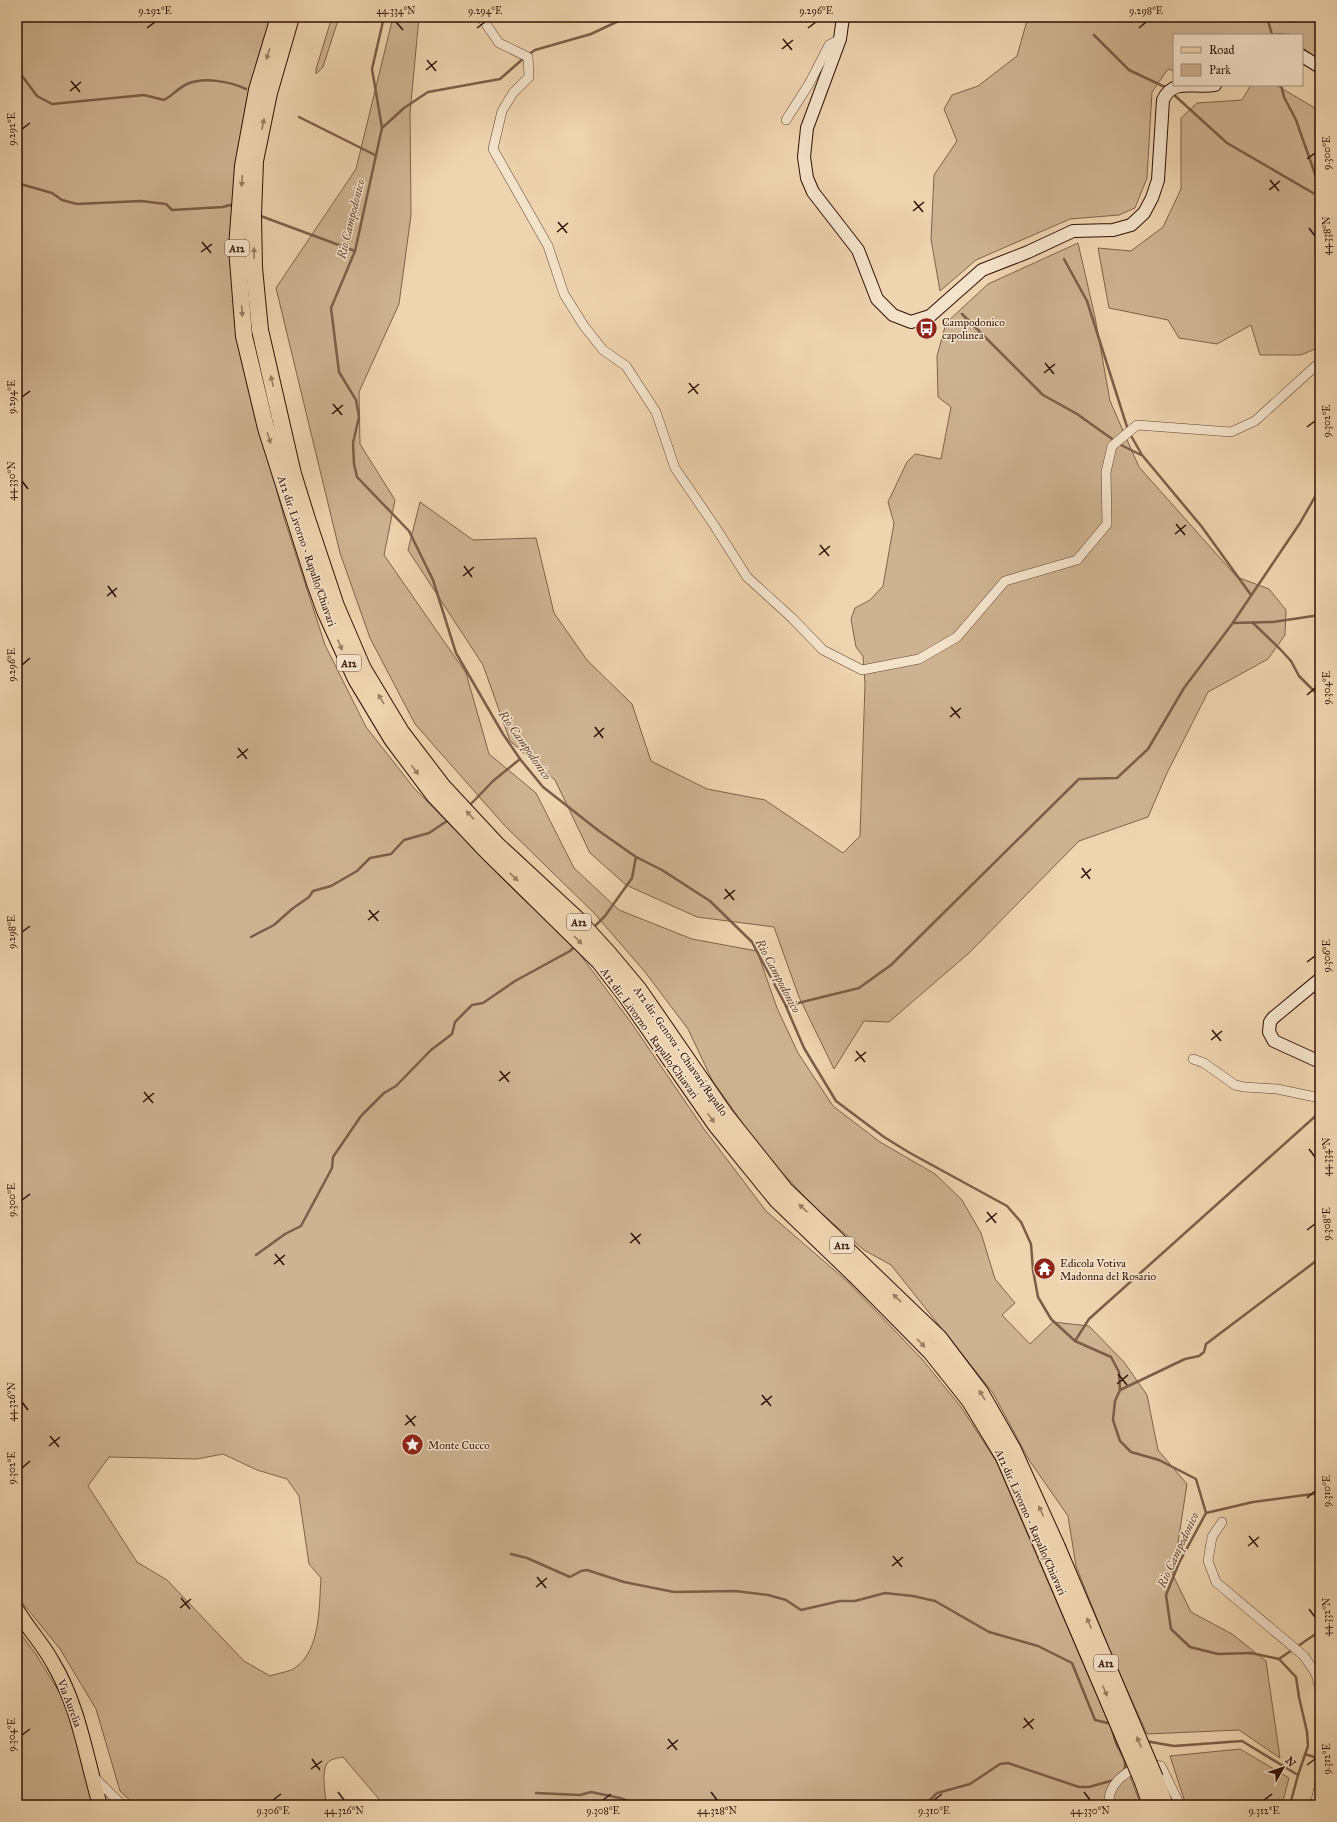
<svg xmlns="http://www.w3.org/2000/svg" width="1337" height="1822" font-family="'IM FELL Great Primer',serif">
  <rect width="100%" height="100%" fill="#eed4af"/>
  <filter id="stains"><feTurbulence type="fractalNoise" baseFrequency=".005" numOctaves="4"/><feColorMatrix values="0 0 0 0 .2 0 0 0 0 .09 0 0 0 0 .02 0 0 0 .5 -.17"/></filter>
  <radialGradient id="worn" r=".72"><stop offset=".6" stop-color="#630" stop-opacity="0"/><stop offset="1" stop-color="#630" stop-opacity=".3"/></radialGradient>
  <!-- green -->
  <g fill="#ceb392" stroke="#80624b" fill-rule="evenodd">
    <path d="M17 17H272L250 86 231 218 242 353 284 518 325 645 366 727 414 788 515 891 576 949 630 1021 704 1129 766 1211 848 1282 922 1359 961 1407 996 1461 1118 1745 1141 1805H384L343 1757C340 1758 335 1758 331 1760 319 1766 326 1794 326 1805H135L120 1791 96 1709 60 1649 17 1596ZM223 1454 257 1470 287 1479 299 1496 309 1564 321 1578C319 1605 321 1649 296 1667 290 1672 278 1673 270 1676L244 1661 167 1580 137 1562 88 1486 109 1457 197 1459Z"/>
    <path d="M332 17H339L323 67 316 74V69Z"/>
    <path d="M393 17H419L410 113 411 215 399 304 359 392 360 444 395 500 384 555 466 673 489 754 536 793 574 868 619 910 692 939 757 951 777 1008 798 1053 833 1106 880 1142 935 1174 962 1200 981 1233 995 1279 1015 1303 1002 1315 1030 1344 1053 1322 1089 1326 1124 1362 1147 1395 1158 1450 1187 1484 1173 1575 1191 1612 1232 1634 1266 1661 1280 1758 1239 1730 1147 1734 1113 1659 1076 1566 1068 1516 1029 1460 993 1393 891 1265 864 1250 815 1208 763 1152 712 1080 688 1029 645 972 594 913 505 826 415 724 370 638 340 553 276 288 356 169Z"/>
    <path d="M1028 17H1320V61L1302 47V35C1290 35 1279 32 1267 35H1174V71L1168 69 1152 92 1147 178 1135 208 1119 215 1070 219 976 260 940 291 931 239 934 175 957 141 944 109 952 95 978 86 1017 56Z"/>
    <path d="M1251 85H1276L1320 111V347L1301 355H1260L1251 325 1217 344 1179 338 1168 320 1109 308 1098 248 1131 251 1163 227 1181 189V118L1197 103 1242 100Z"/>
    <path d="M1078 243 1095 317 1110 401 1139 467 1237 577 1269 589 1286 610 1285 635 1268 659 1208 692 1167 773 1148 817 1079 841 969 953 889 1022 864 1021 834 1069 799 997 774 927 697 917 626 885 590 853 555 780 510 741 483 665 408 550 420 502 473 540 536 538 554 613 587 660 632 704 651 761 707 789 765 800 843 853 860 836 865 684 863 656 856 647 851 619 855 608 870 600 883 586 894 523 888 502 907 462 915 454 941 459 951 407 938 397 937 356 946 323 988 284Z"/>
    <path d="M17 1629 35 1653 66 1703 98 1805H17Z"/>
    <path d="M1240 1749 1289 1778 1282 1805H1186L1170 1756Z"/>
  </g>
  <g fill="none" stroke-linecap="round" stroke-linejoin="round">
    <!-- stream -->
    <g stroke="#7c5d48" stroke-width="2.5">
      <path d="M384 17 372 69 382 128 355 251 331 308 339 372 356 400 359 417 353 443 354 464 357 477 409 531 433 580 456 653 503 734 520 759 543 787 599 831 636 857 662 870 710 901 752 942 785 1004 804 1048 836 1101 884 1137 910 1153 1007 1206 1021 1222 1031 1244 1033 1270 1038 1297 1051 1319 1075 1341 1111 1357 1119 1372 1120 1390 1115 1401 1113 1420 1120 1441 1131 1452 1159 1460 1196 1479 1206 1513 1179 1563 1166 1595 1171 1629 1190 1647 1218 1654 1251 1653 1279 1659 1296 1677 1299 1697 1307 1732 1308 1746 1298 1775 1290 1805"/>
      <path d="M1267 17 1272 35"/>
      <path d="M1094 35 1129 70 1167 88"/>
      <path d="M528 55 535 50 591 34 627 17"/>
      <path d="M17 69 37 96 52 104 144 95 164 100C172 96 178 88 187 84 204 77 229 81 246 89"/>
      <path d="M1281 85 1284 97 1296 120 1320 188"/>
      <path d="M1172 93 1227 143 1320 197"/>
      <path d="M299 117 375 155"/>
      <path d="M382 128 404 108 428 92 500 79 524 58"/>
      <path d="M17 183 52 193 62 200 77 204 141 201 166 204 172 210 223 207 230 205 235 207"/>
      <path d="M258 215 355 251"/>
      <path d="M1064 259 1087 301 1128 430"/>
      <path d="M962 314 1043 395 1077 414 1115 441"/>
      <path d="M1130 434 1142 455 1202 527 1251 595"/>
      <path d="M1119 444 1141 455"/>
      <path d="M1233 623 1273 622 1320 615"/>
      <path d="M1253 623 1280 649 1291 661 1299 676 1320 697"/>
      <path d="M469 806 493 781 520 759"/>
      <path d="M592 929 605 916 632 878 636 857"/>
      <path d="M251 937 274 925 292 909 309 897 313 891 331 886 357 871 370 858 391 854 404 840 429 833 450 819"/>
      <path d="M786 1006 859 988 891 965 1079 779 1117 778 1148 749 1184 688 1232 624 1300 523 1320 488"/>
      <path d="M256 1255 285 1234 301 1226 332 1168 333 1157 361 1116 384 1093 396 1086 431 1050 452 1034 455 1022 472 1005 483 1003 515 981 570 951 576 945"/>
      <path d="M1075 1341 1089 1319 1320 1112"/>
      <path d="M1120 1390 1185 1359 1199 1356 1204 1352 1206 1344 1320 1258"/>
      <path d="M1206 1513 1253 1502 1320 1493"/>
      <path d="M511 1554 527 1558 570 1577 581 1571 587 1570 624 1582 674 1592 735 1591 768 1595 786 1600 801 1610 840 1601H855L885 1593 913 1596 935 1601 989 1632 1038 1646 1072 1663 1095 1720 1112 1724"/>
      <path d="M1279 1659 1320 1631"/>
      <path d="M1112 1730C1114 1735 1115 1741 1117 1745 1122 1755 1128 1761 1124 1772"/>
      <path d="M1145 1741 1174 1746 1242 1741 1298 1775"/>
      <path d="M1305 1754 1320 1759"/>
      <path d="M536 1793 580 1795 591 1792 620 1798 639 1805"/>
      <path d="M922 1805 928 1802 937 1793 970 1784 1000 1764 1008 1763 1079 1787H1089L1114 1780"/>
    </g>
    <defs>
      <g id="street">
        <path d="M481 17 499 43 528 57 529 77 513 93 502 111 493 149 548 246 564 294 584 326 603 350 626 366 656 412 675 468 714 525 747 577 792 618 823 650 862 670 919 659 957 637 1005 581 1077 560 1107 524 1106 472 1112 446 1137 425 1231 432 1255 421 1320 362"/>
        <path d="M786 120 809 84 829 45 840 39"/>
        <path d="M1193 1059 1204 1063 1235 1085 1244 1087 1277 1089 1320 1098"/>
        <path d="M1222 1522 1212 1537 1208 1561 1216 1582 1304 1656 1316 1674 1320 1689"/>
        <path d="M94 1777 122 1805"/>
        <path d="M1109 1805C1107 1783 1126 1773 1142 1763L1161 1766 1180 1805"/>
        <path d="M1315 1805 1320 1782"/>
      </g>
      <g id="secondary">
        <path d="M843 17 840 39 807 128 804 157 807 178 813 192 858 250 877 299 893 315 911 322 930 316 982 270 1028 252 1073 231 1113 230 1131 225 1144 213 1152 198 1158 180 1163 100C1173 77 1196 89 1215 85"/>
        <path d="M1302 56 1320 67"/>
        <path d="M1320 979 1273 1018 1270 1022 1269 1032 1274 1041 1320 1062"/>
      </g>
      <path id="primary" d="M17 1610C28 1629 43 1644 53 1663 79 1706 86 1758 100 1805"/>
      <g id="highway">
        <path d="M279 17 257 90 243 166 237 248 244 336 266 428 315 583 325 611 356 679 392 739 434 795 487 851 599 961 627 997 716 1125 777 1200 855 1275 931 1352 970 1401 1004 1457 1045 1552"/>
        <path d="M291 17 269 93 255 161 253 215 254 268 260 330 293 474 307 519 336 606 363 669 401 732 443 787 496 844 577 919 608 953 639 990 726 1116 785 1190 939 1338 980 1392 1013 1450 1057 1547"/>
        <path d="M1155 1778 1165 1805"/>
        <path d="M1143 1782 1151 1805"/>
      </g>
    </defs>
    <!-- street casing -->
    <use href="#street" stroke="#60412f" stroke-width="10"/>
    <!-- secondary casing -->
    <use href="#secondary" stroke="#311004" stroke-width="14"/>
    <!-- primary casing -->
    <use href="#primary" stroke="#311004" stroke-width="16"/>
    <!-- highway casing -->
    <use href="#highway" stroke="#311004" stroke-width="18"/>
    <!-- street -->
    <use href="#street" stroke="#f4e3cb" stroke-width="9"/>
    <!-- secondary -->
    <use href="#secondary" stroke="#f4e3cb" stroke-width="12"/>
    <!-- primary -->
    <use href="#primary" stroke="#eed4af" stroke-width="14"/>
    <!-- highway -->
    <use href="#highway" stroke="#eed4af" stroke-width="16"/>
    <defs>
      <g id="highway-bridge">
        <path d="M1057 1547 1155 1778"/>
        <path d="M1045 1552 1143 1782"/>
      </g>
    </defs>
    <!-- highway-bridge casing -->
    <use href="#highway-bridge" stroke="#311004" stroke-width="18" stroke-linecap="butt"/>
    <!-- highway-bridge -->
    <use href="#highway-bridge" stroke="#eed4af" stroke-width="16"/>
  </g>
  <!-- one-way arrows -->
  <defs><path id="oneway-solid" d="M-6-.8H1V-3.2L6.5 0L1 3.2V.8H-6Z"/></defs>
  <g fill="#997c62">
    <use href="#oneway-solid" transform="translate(268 54) rotate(107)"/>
    <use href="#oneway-solid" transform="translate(263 124) rotate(-79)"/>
    <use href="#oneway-solid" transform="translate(242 181) rotate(94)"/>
    <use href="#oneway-solid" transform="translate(254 253) rotate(-91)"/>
    <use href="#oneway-solid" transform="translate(242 311) rotate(86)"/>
    <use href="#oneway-solid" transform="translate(272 381) rotate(-103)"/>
    <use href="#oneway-solid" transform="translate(269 438) rotate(73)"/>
    <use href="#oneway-solid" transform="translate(340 645) rotate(66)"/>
    <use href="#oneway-solid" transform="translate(381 699) rotate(-121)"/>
    <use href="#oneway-solid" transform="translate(415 770) rotate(53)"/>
    <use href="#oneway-solid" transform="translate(470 815) rotate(-133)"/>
    <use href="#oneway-solid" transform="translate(514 877) rotate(44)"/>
    <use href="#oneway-solid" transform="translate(578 940) rotate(46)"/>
    <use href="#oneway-solid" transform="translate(711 1118) rotate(55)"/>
    <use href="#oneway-solid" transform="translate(803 1208) rotate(-136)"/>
    <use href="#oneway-solid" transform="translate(897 1298) rotate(-136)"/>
    <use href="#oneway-solid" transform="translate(921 1343) rotate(46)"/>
    <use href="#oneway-solid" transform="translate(982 1395) rotate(-121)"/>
    <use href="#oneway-solid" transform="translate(1041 1511) rotate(-114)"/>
    <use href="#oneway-solid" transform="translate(1089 1623) rotate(-113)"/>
    <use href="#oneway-solid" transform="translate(1105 1691) rotate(67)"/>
    <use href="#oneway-solid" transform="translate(1139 1742) rotate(-113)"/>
  </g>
  <!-- ticks -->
  <path fill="none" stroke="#311004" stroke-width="1.5" d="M396 22 403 30M147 28 155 22M477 28 485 22M808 28 816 22M1139 28 1146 22M783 39 792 50M782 49 793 40M427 60 436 71M426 70 437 61M71 81 80 92M70 91 81 82M22 129 30 123M1307 159 1315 153M1270 180 1279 191M1269 190 1280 181M914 201 923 212M913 211 924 202M558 222 567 233M1309 228 1315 236M557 232 568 223M202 242 211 253M201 252 212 244M1045 363 1054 374M1044 373 1055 364M689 383 698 394M688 393 699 384M22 397 30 391M333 404 342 415M332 414 343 405M1307 427 1315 421M22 481 28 489M1176 524 1185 535M1175 534 1186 525M820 545 829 556M819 555 830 546M464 566 472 577M463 576 474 567M108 586 116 597M107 596 117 588M22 665 30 658M1307 695 1315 688M951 707 960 718M950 717 961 708M595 727 603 738M594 737 604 728M238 748 247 759M237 758 248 749M1082 868 1090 879M1081 878 1091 869M725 889 734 900M724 899 735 890M369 910 378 921M368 920 379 911M22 932 30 926M1307 962 1315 956M1212 1030 1221 1041M1211 1040 1222 1031M856 1051 865 1062M855 1061 866 1052M500 1071 509 1082M499 1081 510 1072M144 1092 153 1103M143 1102 154 1093M1309 1149 1315 1157M22 1200 30 1194M987 1212 996 1223M986 1222 997 1213M1307 1230 1315 1224M631 1233 640 1244M630 1243 641 1234M275 1254 284 1265M274 1264 285 1255M1118 1374 1127 1385M1117 1384 1128 1375M762 1395 771 1406M22 1402 28 1410M761 1405 772 1396M406 1415 415 1426M405 1425 416 1416M50 1436 59 1447M49 1446 60 1437M22 1468 30 1461M1307 1498 1315 1491M1249 1536 1258 1547M1248 1546 1259 1537M893 1556 902 1567M892 1566 903 1557M537 1577 546 1588M536 1587 547 1578M181 1598 190 1609M180 1608 191 1599M1309 1609 1315 1617M1024 1718 1033 1729M1023 1728 1034 1719M22 1735 30 1729M668 1739 677 1750M667 1749 678 1740M312 1759 320 1770M1307 1765 1315 1759M311 1769 322 1761M338 1792 344 1800M711 1792 717 1800M1084 1792 1090 1800M273 1800 281 1794M603 1800 611 1794M934 1800 942 1794M1264 1800 1272 1794"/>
  <!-- icons -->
  <defs>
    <symbol id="bus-disc" viewBox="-11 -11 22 22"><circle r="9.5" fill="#8f2418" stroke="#f4e3cb"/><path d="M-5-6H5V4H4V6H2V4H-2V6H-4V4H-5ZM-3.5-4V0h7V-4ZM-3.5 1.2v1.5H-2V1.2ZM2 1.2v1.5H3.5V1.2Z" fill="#fff"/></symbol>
    <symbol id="temple-disc" viewBox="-11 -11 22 22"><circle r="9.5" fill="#8f2418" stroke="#f4e3cb"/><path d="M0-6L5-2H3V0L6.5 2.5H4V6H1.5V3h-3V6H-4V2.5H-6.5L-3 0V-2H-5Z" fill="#fff"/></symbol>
    <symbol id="sight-disc" viewBox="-11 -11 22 22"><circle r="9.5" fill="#8f2418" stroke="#f4e3cb"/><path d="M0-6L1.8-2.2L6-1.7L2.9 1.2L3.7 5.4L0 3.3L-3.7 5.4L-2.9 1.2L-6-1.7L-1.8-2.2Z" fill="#fff"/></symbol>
  </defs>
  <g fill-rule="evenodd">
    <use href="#bus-disc" x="914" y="316" width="25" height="25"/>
    <use href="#temple-disc" x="1032" y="1256" width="25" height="25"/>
    <use href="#sight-disc" x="400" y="1432" width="25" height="25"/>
  </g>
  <g text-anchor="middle" stroke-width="3" stroke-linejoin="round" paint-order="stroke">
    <!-- shield labels -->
    <g fill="#f4e3cb" stroke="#6c4f40" stroke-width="1">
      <rect x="225" y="240" width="24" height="16" rx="3"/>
      <rect x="337" y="655" width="24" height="16" rx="3"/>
      <rect x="567" y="914" width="24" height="16" rx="3"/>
      <rect x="830" y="1237" width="24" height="16" rx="3"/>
      <rect x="1094" y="1655" width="24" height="16" rx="3"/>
    </g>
    <g font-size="10" font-weight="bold" fill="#311004">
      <text x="237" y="252">A12</text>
      <text x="349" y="667">A12</text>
      <text x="579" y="926">A12</text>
      <text x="842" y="1249">A12</text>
      <text x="1106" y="1667">A12</text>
    </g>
    <!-- poi labels -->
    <g font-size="11" fill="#311004" stroke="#f4e3cb" text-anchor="start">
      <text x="942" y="326">Campodonico<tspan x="942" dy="13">capolinea</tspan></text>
      <text x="1060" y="1267">Edicola Votiva<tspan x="1060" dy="13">Madonna del Rosario</tspan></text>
      <text x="428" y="1449">Monte Cucco</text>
    </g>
    <!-- street labels -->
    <g font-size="11" fill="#311004" stroke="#f4e3cb">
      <text transform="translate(307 551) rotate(71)" y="4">A12 dir. Livorno - Rapallo/Chiavari</text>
      <text transform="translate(650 1033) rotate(54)" y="4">A12 dir. Livorno - Rapallo/Chiavari</text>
      <text transform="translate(681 1051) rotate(55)" y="4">A12 dir. Genova - Chiavari/Rapallo</text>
      <text transform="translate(1031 1522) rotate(66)" y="4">A12 dir. Livorno - Rapallo/Chiavari</text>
      <text transform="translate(70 1703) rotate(69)" y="4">Via Aurelia</text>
    </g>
    <!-- water labels -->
    <g font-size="12" font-style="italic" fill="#634431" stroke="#f4e3cb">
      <text transform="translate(351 219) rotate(-76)" y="4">Rio Campodonico</text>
      <text transform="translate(525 745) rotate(55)" y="4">Rio Campodonico</text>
      <text transform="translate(778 976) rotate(62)" y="4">Rio Campodonico</text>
      <text transform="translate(1178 1550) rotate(-65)" y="4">Rio Campodonico</text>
    </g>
  </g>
  <!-- margin -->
  <rect width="1337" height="1822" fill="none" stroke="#eed4af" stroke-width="44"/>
  <!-- legend -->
  <rect x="1173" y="34" width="130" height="52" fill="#f4e3cb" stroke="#a68f7b"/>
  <rect x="1181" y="47" width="20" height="6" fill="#eed4af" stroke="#a68f7b"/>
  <text x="1209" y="54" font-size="12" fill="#311004">Road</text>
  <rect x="1181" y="64" width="20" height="12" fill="#ceb392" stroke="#a68f7b"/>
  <text x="1209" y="74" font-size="12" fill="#311004">Park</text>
  <!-- north arrow -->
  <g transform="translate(1283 1768) rotate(51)" stroke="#f4e3cb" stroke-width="3" paint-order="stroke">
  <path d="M0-3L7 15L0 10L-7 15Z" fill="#311004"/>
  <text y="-6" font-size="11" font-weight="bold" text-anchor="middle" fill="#311004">N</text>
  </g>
  <rect x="22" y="22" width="1293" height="1778" fill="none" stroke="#311004" stroke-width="1.5"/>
  <g font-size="10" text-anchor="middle" fill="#311004">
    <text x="155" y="14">9.292°E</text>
    <text x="396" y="14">44.334°N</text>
    <text x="485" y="14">9.294°E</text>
    <text x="816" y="14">9.296°E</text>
    <text x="1146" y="14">9.298°E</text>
    <text transform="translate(11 129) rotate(-90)" y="4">9.292°E</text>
    <text transform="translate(1326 153) rotate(-90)" y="4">9.300°E</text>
    <text transform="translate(1326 236) rotate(-90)" y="4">44.338°N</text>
    <text transform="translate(11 397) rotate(-90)" y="4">9.294°E</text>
    <text transform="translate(1326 421) rotate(-90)" y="4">9.302°E</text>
    <text transform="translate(11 481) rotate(-90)" y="4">44.330°N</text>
    <text transform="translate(11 665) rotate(-90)" y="4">9.296°E</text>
    <text transform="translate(1326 688) rotate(-90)" y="4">9.304°E</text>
    <text transform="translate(11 932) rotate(-90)" y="4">9.298°E</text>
    <text transform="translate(1326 956) rotate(-90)" y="4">9.306°E</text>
    <text transform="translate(1326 1157) rotate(-90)" y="4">44.334°N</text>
    <text transform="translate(11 1200) rotate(-90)" y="4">9.300°E</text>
    <text transform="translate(1326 1224) rotate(-90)" y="4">9.308°E</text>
    <text transform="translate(11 1402) rotate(-90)" y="4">44.326°N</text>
    <text transform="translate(11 1468) rotate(-90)" y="4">9.302°E</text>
    <text transform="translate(1326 1491) rotate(-90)" y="4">9.310°E</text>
    <text transform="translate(1326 1617) rotate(-90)" y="4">44.332°N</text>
    <text transform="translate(11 1735) rotate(-90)" y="4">9.304°E</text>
    <text transform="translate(1326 1759) rotate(-90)" y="4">9.312°E</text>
    <text x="273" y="1814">9.306°E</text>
    <text x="344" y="1814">44.326°N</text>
    <text x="603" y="1814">9.308°E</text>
    <text x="717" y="1814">44.328°N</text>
    <text x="934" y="1814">9.310°E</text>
    <text x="1090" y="1814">44.330°N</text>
    <text x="1264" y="1814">9.312°E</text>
  </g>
  <rect width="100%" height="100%" filter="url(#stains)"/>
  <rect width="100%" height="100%" fill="url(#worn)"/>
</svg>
